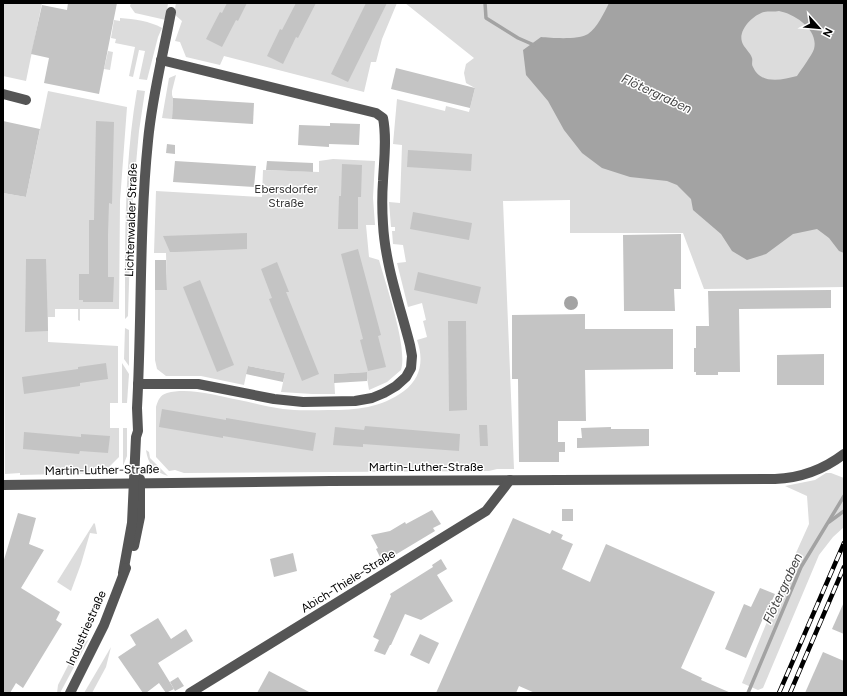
<svg xmlns="http://www.w3.org/2000/svg" width="847" height="696" font-family="Figtree,sans-serif">
  <rect width="100%" height="100%" fill="#fff"/>
  <!-- green -->
  <g fill="#dcdcdc">
    <path d="M3 3H42L26 81 3 76Z"/>
    <path d="M131 3H168L166 20 135 13 130 6Z"/>
    <path d="M176 3H397L382 39 376 62H371L364 92 224 56 220 65 186 57 180 42 175 41 182 21 174 14Z"/>
    <path d="M405 3H844V287L704 289 683 233H570V200L503 201 514 469H497L489 471 184 473 175 470 169 471 156 457V407C158 400 160 395 167 393 189 387 217 396 239 400 254 403 268 407 283 409 298 411 314 410 329 410 356 410 381 408 404 391 421 378 424 360 417 340L427 337 423 321 426 320 422 303 408 307 397 263 406 262 403 245 393 244 392 231H395V227H391L389 202 400 203 402 145 393 144 397 99 445 111 446 106 469 112 475 88 466 83 464 73 466 64 474 58Z"/>
    <path d="M120 18C134 19 150 21 162 28L158 37 147 80 139 79 145 51 139 50 133 77 129 76 135 47 115 43 116 39 111 38 114 20 120 21Z"/>
    <path d="M108 51 113 52 110 70 104 69Z"/>
    <path d="M176 75 172 91V95L173 98 172 119 162 118 169 78Z"/>
    <path d="M137 90 145 91 139 131 131 219 128 316 125 319C125 242 124 165 137 90Z"/>
    <path d="M48 91 127 107 120 201 119 309H80V321L78 320V309H55V317H48V342L118 346V403H110V428H119V457L103 473 20 475V473L5 474 3 193 26 197Z"/>
    <path d="M333 159 375 161 373 198 375 225H366L369 257 379 260C386 285 408 348 401 370L387 382 369 390 366 372 334 374 335 394H312L281 392 285 373 248 366 244 385 201 376H166L157 369 155 360V290H167L166 253H154L156 191 262 197 263 170 319 172V161Z"/>
    <path d="M125 328 129 330V366L124 359Z"/>
    <path d="M122 363 129 374 127 403H122Z"/>
    <path d="M123 428H127V456L123 466Z"/>
    <path d="M146 450 149 452 150 458 168 476C154 472 148 464 146 450Z"/>
    <path d="M826 473H831L844 478V527L833 537 819 555 763 688 758 690 742 683 786 575 809 524 807 496 785 486 815 480Z"/>
    <path d="M94 523 95 524 97 534 90 533 81 564 71 591 57 582Z"/>
    <path d="M89 639 60 693H57L58 685 75 652Z"/>
    <path d="M111 647 106 667 92 693H84Z"/>
  </g>
  <!-- water -->
  <g fill="#a3a3a3" fill-rule="evenodd">
    <path d="M609 3H844V253L839 251 829 238 817 229 793 234 766 254 747 260 732 251 721 234 693 210 691 199 677 185 667 181 630 177 602 168 582 153 564 130 548 101 526 75 523 50 541 37C552 38 579 40 588 34 597 28 604 13 609 3ZM779 11C795 14 819 30 814 49 812 55 801 70 797 76 782 80 761 85 753 67 751 64 753 61 752 58 750 52 744 48 742 42 738 30 753 15 764 12 768 11 775 12 779 11Z"/>
    <circle cx="571" cy="303" r="7"/>
  </g>
  <g fill="none" stroke-linecap="round" stroke-linejoin="round">
    <!-- stream -->
    <g stroke="#a3a3a3" stroke-width="3.5">
      <path d="M485 3 486 18 518 38 534 45"/>
      <path d="M829 522 844 511"/>
      <path d="M748 693 801 567 844 496"/>
    </g>
  </g>
  <!-- building -->
  <g fill="#c4c4c4">
    <path d="M68 3H117L99 94 44 83 49 58 31 54 42 5 67 10Z"/>
    <path d="M227 3H247L238 21 236 20 222 47 206 39 220 12 222 13Z"/>
    <path d="M296 3H316L298 38 296 37 283 64 267 56 280 29 282 30Z"/>
    <path d="M366 3H387L348 82 331 74Z"/>
    <path d="M396 68 475 88 470 108 391 89Z"/>
    <path d="M173 98 254 103 253 124 172 119Z"/>
    <path d="M3 121 40 129 26 197 3 193Z"/>
    <path d="M96 121 114 122 112 204 109 203 108 234V277H114L113 302H83V300H79V274H89V220H94Z"/>
    <path d="M330 123 360 124 359 145 329 144V147L298 145 299 125 330 126Z"/>
    <path d="M167 144 175 145V154L166 153Z"/>
    <path d="M408 150 472 154 471 171 407 167Z"/>
    <path d="M175 161 256 166 254 187 173 182Z"/>
    <path d="M267 161 313 163V172L266 170Z"/>
    <path d="M342 164 362 165 361 197H358V229H338L339 196H341Z"/>
    <path d="M413 212 472 223 469 240 410 229Z"/>
    <path d="M247 233V249L176 252H170L163 236Z"/>
    <path d="M681 234V289H674L675 311H624L623 235Z"/>
    <path d="M358 249 381 335 378 336 386 367 368 371 360 340 363 339 341 254Z"/>
    <path d="M26 259H46L48 331 25 332Z"/>
    <path d="M155 260H166L167 290H155Z"/>
    <path d="M277 262 289 292H286L319 374 302 381 269 299 272 298 261 269Z"/>
    <path d="M418 272 481 287 477 304 414 290Z"/>
    <path d="M200 280 234 365 217 372 183 287Z"/>
    <path d="M831 290V308L739 309 740 372H718V375H696V372H694V348H696V326H709L708 291Z"/>
    <path d="M585 314V329H673V369L585 370 586 421H558V442H565V452H559V462H519L518 379H512V315Z"/>
    <path d="M448 321H466L467 410 449 411Z"/>
    <path d="M824 354V385H777V355Z"/>
    <path d="M106 363 108 379 80 383V386L24 394 22 377 78 369V367Z"/>
    <path d="M248 366 285 373 283 382 246 374Z"/>
    <path d="M367 372V381L334 383V374Z"/>
    <path d="M162 409 226 420V418L316 433 313 451 223 436V438L159 427Z"/>
    <path d="M479 425H487L488 446H480Z"/>
    <path d="M365 426 460 434 459 451 363 444V447L333 445 335 427 364 430Z"/>
    <path d="M611 427V429H649V446L577 448V438H582L581 428Z"/>
    <path d="M24 432 81 437V434L110 436 108 453 80 451 79 454 23 449Z"/>
    <rect x="562" y="509" width="11" height="12"/>
    <path d="M432 510 441 524 433 528 435 531 390 558 387 554 380 557 376 549 378 548 371 535 390 531 405 522 406 524Z"/>
    <path d="M18 513 36 518 29 544 44 550 21 588 60 612 56 620 62 624 23 688 16 683 10 693H3V563Z"/>
    <path d="M513 518 550 534 552 530 563 535 561 539 573 544 562 569 590 582 606 544 715 592 681 668 702 678 701 680 731 693H535L519 686 516 693H436Z"/>
    <path d="M293 553 297 571 274 577 270 559Z"/>
    <path d="M441 559 447 569 437 575 453 601 421 620 405 614 391 645H390L385 655 374 651 379 640 373 637 391 596 390 594 433 567 432 565Z"/>
    <path d="M760 588 775 594 768 609H767L746 658 725 649 744 604 751 607Z"/>
    <path d="M844 602V634L832 629Z"/>
    <path d="M158 618 171 639 186 629 193 641 158 663 174 689 166 693 159 683 146 693H143L118 657 136 645 130 635Z"/>
    <path d="M420 634 439 643 429 664 410 655Z"/>
    <path d="M823 652 844 661V693H805Z"/>
    <path d="M269 671 311 693H257Z"/>
    <path d="M178 677 184 686 175 691 170 682Z"/>
  </g>
  <g fill="none" stroke-linecap="round" stroke-linejoin="round">
    <!-- minor -->
    <g stroke="#555" stroke-width="10">
      <path d="M3 94 26 100"/>
      <path d="M138 384H198L274 399 303 402 355 401 372 398 384 393 396 386 406 377 411 368 412 356 410 345C400 306 385 264 383 224 382 209 382 195 383 181 384 160 387 138 383 118L376 113 161 60"/>
      <path d="M3 485 330 481 775 479C802 478 823 470 844 454"/>
      <path d="M134 546 140 517V479"/>
      <path d="M123 573 132 523 136 437 138 431 137 408C142 319 139 229 148 141 152 97 163 55 171 12"/>
      <path d="M70 693 104 625 126 568"/>
      <path d="M190 693 486 511 510 480"/>
    </g>
    <defs>
      <g id="rail">
        <path d="M779 693 844 543"/>
        <path d="M790 693 844 567"/>
      </g>
    </defs>
    <!-- rail casing -->
    <use href="#rail" stroke="#000" stroke-width="4.5"/>
    <!-- rail -->
    <use href="#rail" stroke="#fff" stroke-width="3" stroke-dasharray="9" stroke-linecap="butt"/>
  </g>
  <g text-anchor="middle" stroke-width="3" stroke-linejoin="round" paint-order="stroke">
    <!-- park labels -->
    <g font-size="12" fill="#333" stroke="#fff">
      <text x="286" y="193">Ebersdorfer<tspan x="286" dy="14">Straße</tspan></text>
    </g>
    <!-- street labels -->
    <g font-size="12" fill="#000" stroke="#fff">
      <text transform="translate(131 220) rotate(-88)" y="4">Lichtenwalder Straße</text>
      <text x="426" y="471">Martin-Luther-Straße</text>
      <text transform="translate(102 470) rotate(-1)" y="4">Martin-Luther-Straße</text>
      <text transform="translate(348 581) rotate(-32)" y="4">Abich-Thiele-Straße</text>
      <text transform="translate(86 628) rotate(-66)" y="4">Industriestraße</text>
    </g>
    <!-- water labels -->
    <g font-size="13" font-style="italic" fill="#444" stroke="#fff">
      <text transform="translate(657 93) rotate(25)" y="5">Flötergraben</text>
      <text transform="translate(782 588) rotate(-65)" y="5">Flötergraben</text>
    </g>
  </g>
  <!-- border -->
  <rect width="847" height="696" fill="none" stroke="#000000" stroke-width="8"/>
  <!-- north arrow -->
  <g transform="translate(819 28) rotate(117)" stroke="#ffffff" stroke-width="3" paint-order="stroke">
  <path d="M0-3L7 15L0 10L-7 15Z" fill="#000000"/>
  <text y="-6" font-size="11" font-weight="bold" text-anchor="middle" fill="#000000">N</text>
  </g>
</svg>
